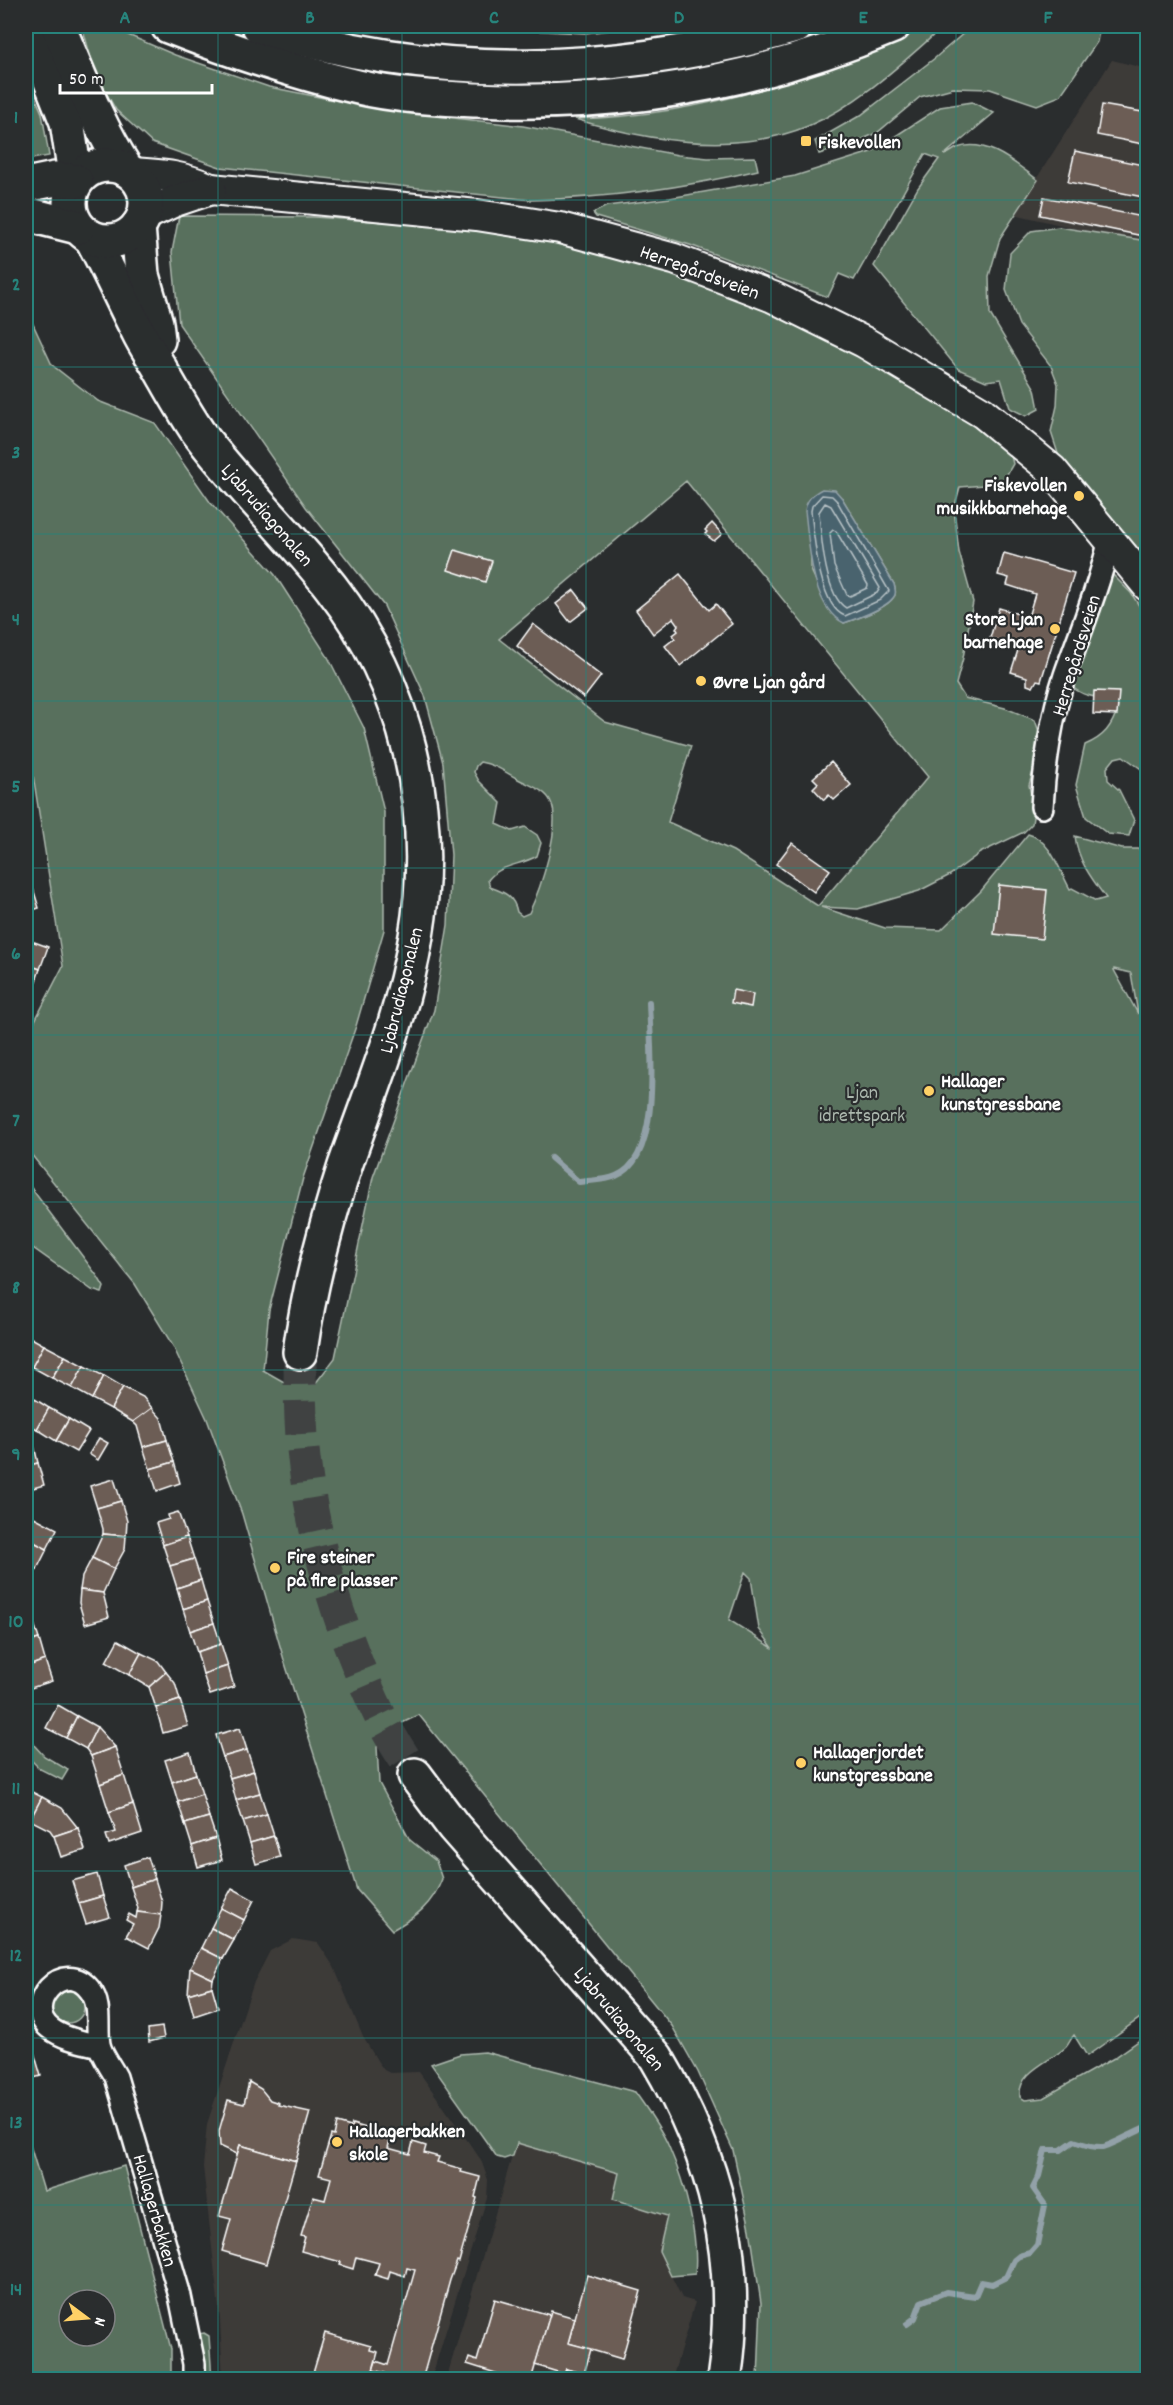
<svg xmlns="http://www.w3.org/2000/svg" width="1173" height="2405" font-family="Dekko,sans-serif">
  <rect width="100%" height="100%" fill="#2a2d2e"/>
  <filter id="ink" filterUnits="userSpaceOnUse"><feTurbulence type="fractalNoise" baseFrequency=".0167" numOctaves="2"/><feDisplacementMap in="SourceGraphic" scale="12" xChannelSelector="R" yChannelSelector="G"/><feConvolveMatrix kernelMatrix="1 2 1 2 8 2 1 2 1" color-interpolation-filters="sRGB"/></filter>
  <g filter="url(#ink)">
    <!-- built -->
    <g fill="#3e3b39">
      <path d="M1112 60 1147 69V245L1014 214Z"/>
      <path d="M293 1939 318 1943 334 1967 363 2037 378 2062 384 2070 390 2073 419 2072 481 2160 488 2180 487 2198 431 2379 223 2380 220 2319 203 2167 207 2124 254 1982 270 1951Z"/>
      <path d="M516 2143 619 2173 613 2199 667 2216 659 2251 682 2298 695 2302 672 2379 446 2380Z"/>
    </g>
    <!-- green -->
    <g fill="#59705d" stroke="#acb8ae" stroke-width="1.5" fill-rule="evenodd">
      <path d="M82 26H107L175 55 269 87 349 103 410 113 523 126 678 155 708 158 755 157 758 170C684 188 607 198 531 200L220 167 152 143 116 110 96 76Z"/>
      <path d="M440 26H647L585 33Z"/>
      <path d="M925 26H944C903 62 860 104 808 126 736 156 648 141 575 119 697 116 816 79 925 26Z"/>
      <path d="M972 26H1096L1099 31 1097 42 1060 96 1037 105 990 89 953 88 920 97 878 132 853 144 819 154 815 141 861 115 935 58Z"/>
      <path d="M26 76 42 113 49 156 26 160Z"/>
      <path d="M972 102 994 113 944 155C948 154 953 150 957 148 987 137 1016 164 1038 180L1000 238 989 276 990 314 1035 389 1039 409 1026 416 1010 408 1001 379 986 381 958 369 874 266 918 188 939 159 925 154 854 280 839 274 828 297 690 245 596 217 593 213 607 206 670 198 795 176 871 152 940 107Z"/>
      <path d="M179 216 314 217 501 230 624 253 727 294 835 340 1009 447 1013 464 1003 481 984 485 960 487 954 509 959 552 973 602 963 658 956 684 965 698 1005 708 1035 720 1042 740 1029 785 1034 810 1032 824 1024 832 980 853 950 875 919 891 858 909 821 907 885 928 941 930 981 891 1028 834C1050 839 1060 871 1070 889L1072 888 1096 901 1106 898C1091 878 1078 861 1075 836L1122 849H1147V2013L1087 2056 1074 2035C1071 2038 1069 2044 1066 2047 1052 2061 1017 2071 1020 2097L1025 2100 1043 2098 1114 2058 1147 2035V2379H758L761 2303 750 2229 733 2150 698 2072 672 2026 419 1715 402 1723 377 1747 379 1783 410 1840 436 1861 442 1879C432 1905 416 1917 392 1930L357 1890 284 1660 242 1514 207 1419 173 1346 135 1284 26 1148V1038L63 966 26 730V309L52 365 98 401 155 423 210 502 275 575 328 657 364 728 384 812V930L356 1026 303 1178 269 1310 263 1370 284 1382 315 1384 335 1358 373 1177 434 1010 448 925 451 855 443 763 425 696 384 606 306 507 179 324 172 252ZM686 481 928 777 818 906 733 851 668 822 691 746 605 722 499 639ZM842 498 894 584C895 589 897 594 893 598 886 608 856 619 844 623L830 611 811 570V558ZM480 762C494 764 505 772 518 779 529 785 546 790 551 802 562 826 540 890 529 913L522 916 517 912C514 896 504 892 490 887L488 880C501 864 519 866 537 856L541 843 537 835 525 827 512 831 497 824 501 803 479 781 474 772 476 766ZM1114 969 1131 973 1138 1014 1114 970ZM745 1572 751 1578 759 1629 773 1648 729 1620Z"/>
      <path d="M1059 227 1147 241 1148 356 1145 358V392L1148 403 1147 573 1060 460 1051 432 1057 406 1058 384 1051 366 1019 325 1006 290 1010 253 1031 231Z"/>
      <path d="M1111 573 1131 593 1147 618V773L1123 756 1115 758 1107 768 1108 780 1119 790 1134 820 1129 836 1108 834 1086 817 1076 785 1085 745C1104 737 1112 727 1118 707 1102 694 1087 700 1072 687Z"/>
      <path d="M26 1181 98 1277 104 1287 102 1293 92 1290 26 1243Z"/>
      <path d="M33 1744 44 1756 68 1770 62 1780 40 1769 26 1755Z"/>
      <circle cx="68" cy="2007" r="16"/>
      <path d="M485 2052 635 2092C647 2109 661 2128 669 2147 685 2184 699 2234 695 2274L671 2276 659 2251 667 2216 613 2199 619 2173 517 2143 513 2156 504 2159 497 2157 431 2064 460 2054Z"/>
      <path d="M26 2132 44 2191 124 2166 171 2349V2379H26ZM69 2300H105V2336H69Z"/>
      <path d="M204 2333 209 2336 212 2379H204L198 2334Z"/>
    </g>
    <!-- water -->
    <path fill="#49636e" stroke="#92a1a8" stroke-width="1.5" d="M822 489 835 490 842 498 894 584C895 589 897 594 893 598 886 608 856 619 844 623 811 608 809 542 805 511 806 500 812 494 822 489Z"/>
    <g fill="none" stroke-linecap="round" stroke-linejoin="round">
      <!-- shore -->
      <g stroke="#b6c1c5" stroke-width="1.5">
        <path d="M822 495 832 496 837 501 889 591 880 600 845 616C819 607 814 535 811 511L812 506Z"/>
        <path d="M825 503 831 506 880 588 877 593 846 608C825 596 821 535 819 512Z"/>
        <path d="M833 530 836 531 868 585 867 588 850 596 847 595 834 566 830 533Z"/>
      </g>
      <!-- stream -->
      <g stroke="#92a1a8" stroke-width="6">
        <path d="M551 1158 579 1182C590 1180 605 1181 616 1176 664 1158 650 1042 649 1002"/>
        <path d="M907 2324 915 2318 921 2302 946 2292 975 2296 981 2282 992 2284 1006 2277 1014 2260 1019 2256 1030 2253 1037 2245 1045 2205 1033 2188 1039 2176 1045 2150H1061L1074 2141C1083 2144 1093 2148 1103 2147 1111 2146 1136 2131 1148 2127"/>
      </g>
    </g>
    <!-- building -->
    <g fill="#6c5d54" stroke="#fff" stroke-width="1.5">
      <path d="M1102 105 1148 113V145L1097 135Z"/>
      <path d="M1075 151 1148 166V198L1068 182Z"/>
      <path d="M1044 197 1148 218V237L1040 215Z"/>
      <path d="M712 523 722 534 714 541 705 534 707 532 705 530Z"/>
      <path d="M455 550 492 561 485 582 448 570Z"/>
      <path d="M1004 553 1074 573 1041 681 1037 680 1033 687 1027 685V677L1011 672 1019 647 990 638 999 608 1028 617 1035 594 1007 585 1009 578 998 575Z"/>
      <path d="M680 574 709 610 716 604 732 624 680 666 665 646 675 638 673 635 678 631 676 628 678 625 673 618 653 634 636 610Z"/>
      <path d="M574 590 588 608 570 622 556 604Z"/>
      <path d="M533 624 601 676 584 698 517 646Z"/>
      <path d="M1094 691 1119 692 1117 715 1093 714Z"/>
      <path d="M831 762 851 785 834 800 829 795 824 800 813 788 818 783 813 778Z"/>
      <path d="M792 843 830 870 814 892 776 864Z"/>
      <path d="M26 863 32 885 26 887Z"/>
      <path d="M32 885 39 908 26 912V887Z"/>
      <path d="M999 885 1047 890 1042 939 994 934Z"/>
      <path d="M26 939 48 947 40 969 26 964Z"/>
      <path d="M26 964 40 969 33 990 26 986Z"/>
      <path d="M26 986 33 990 26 1012Z"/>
      <path d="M733 990 753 994 751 1007 731 1003Z"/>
      <path d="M26 1335 44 1345 32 1367 26 1364Z"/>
      <path d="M44 1345 65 1356 52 1378 32 1367Z"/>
      <path d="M65 1356 84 1366 72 1388 52 1378Z"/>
      <path d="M84 1366 104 1376 92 1399 72 1388Z"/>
      <path d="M104 1376 123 1387 111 1409 92 1399Z"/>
      <path d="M123 1387 143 1397 152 1408 133 1422 111 1409Z"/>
      <path d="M30 1396 49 1408 37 1429 26 1423V1404Z"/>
      <path d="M49 1408 69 1419 56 1441 37 1429Z"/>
      <path d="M152 1408 161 1418 167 1440 143 1447 137 1426 133 1422Z"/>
      <path d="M69 1419 89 1431 76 1452 56 1441Z"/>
      <path d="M99 1438 108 1443 98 1460 89 1454Z"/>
      <path d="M167 1440 174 1462 150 1469 143 1447Z"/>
      <path d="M33 1441 38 1463 26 1466V1443Z"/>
      <path d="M174 1462 180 1483 157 1491 150 1469Z"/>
      <path d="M38 1463 44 1485 26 1490V1466Z"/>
      <path d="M114 1479 121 1501 97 1508 90 1486Z"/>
      <path d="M121 1501 127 1521 126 1536 103 1534V1529L97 1508Z"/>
      <path d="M178 1512 187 1537 163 1545 156 1523 169 1519 168 1515Z"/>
      <path d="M34 1517 57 1529 47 1549 26 1538Z"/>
      <path d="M103 1534 126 1536 125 1549 114 1569 92 1558Z"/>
      <path d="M187 1537 194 1559 170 1566 163 1545Z"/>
      <path d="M26 1538 47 1549 37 1569 26 1563Z"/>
      <path d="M92 1558 114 1569 103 1593 80 1590 82 1577Z"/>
      <path d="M194 1559 201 1580 177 1588 170 1566Z"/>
      <path d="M26 1563 37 1569 27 1588H26Z"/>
      <path d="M201 1580 207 1601 183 1609 177 1588Z"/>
      <path d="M80 1590 103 1593 109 1617 85 1624 79 1603Z"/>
      <path d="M207 1601 214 1623 190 1631 183 1609Z"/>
      <path d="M32 1617 39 1639 26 1643V1619Z"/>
      <path d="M214 1623 221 1644 197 1652 190 1631Z"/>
      <path d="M39 1639 45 1660 26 1667V1643Z"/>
      <path d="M118 1640 141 1653 129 1675 106 1662Z"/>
      <path d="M221 1644 228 1666 203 1674 197 1652Z"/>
      <path d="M141 1653 158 1661 166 1672 149 1687 129 1675Z"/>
      <path d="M45 1660 52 1681 28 1689 26 1667Z"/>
      <path d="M228 1666 234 1687 210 1695 203 1674Z"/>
      <path d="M166 1672 175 1683 180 1700 156 1708 149 1687Z"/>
      <path d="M180 1700 188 1726 163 1733 156 1708Z"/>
      <path d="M58 1705 77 1716 66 1738 46 1728Z"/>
      <path d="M77 1716 97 1727 86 1749 66 1738Z"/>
      <path d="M97 1727 115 1747 91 1756 86 1749Z"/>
      <path d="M240 1728 247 1750 223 1757 216 1735Z"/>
      <path d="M115 1747 124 1775 100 1784 91 1756Z"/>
      <path d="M247 1750 254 1771 230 1778 223 1757Z"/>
      <path d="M190 1752 196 1774 172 1782 165 1760Z"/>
      <path d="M254 1771 260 1793 236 1800 230 1778Z"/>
      <path d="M196 1774 202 1794 178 1802 172 1782Z"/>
      <path d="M124 1775 133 1804 109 1812 100 1784Z"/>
      <path d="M26 1789 42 1797 30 1820 26 1817Z"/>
      <path d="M260 1793 267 1814 243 1821 236 1800Z"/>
      <path d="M202 1794 209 1817 185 1824 178 1802Z"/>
      <path d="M42 1797 62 1808 78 1828 54 1836 50 1830 30 1820Z"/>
      <path d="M133 1804 142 1833 109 1844 106 1835 116 1832 109 1812Z"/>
      <path d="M267 1814 274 1836 250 1843 243 1821Z"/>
      <path d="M209 1817 216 1838 192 1846 185 1824Z"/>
      <path d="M78 1828 85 1850 61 1857 54 1836Z"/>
      <path d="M274 1836 280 1857 256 1864 250 1843Z"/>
      <path d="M216 1838 222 1860 198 1867 192 1846Z"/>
      <path d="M148 1857 155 1879 131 1887 124 1865Z"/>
      <path d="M97 1874 103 1896 79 1903 72 1881Z"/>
      <path d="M155 1879 162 1902 161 1915 137 1912 138 1908 131 1887Z"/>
      <path d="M232 1888 254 1900 244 1920 221 1908Z"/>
      <path d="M103 1896 110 1917 86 1924 79 1903Z"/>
      <path d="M221 1908 244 1920 234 1940 211 1928Z"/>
      <path d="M137 1912 161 1915 159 1928 149 1948 126 1936 133 1924 126 1920 129 1914 136 1918Z"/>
      <path d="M211 1928 234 1940 223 1959 201 1948Z"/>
      <path d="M201 1948 223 1959 213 1979 190 1968Z"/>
      <path d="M190 1968 213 1979 212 1987 188 1994Z"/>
      <path d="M212 1987 218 2008 194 2016 188 1994Z"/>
      <path d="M26 2025 41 2076 26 2080Z"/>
      <path d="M162 2027 164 2038 149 2042 148 2029Z"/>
      <path d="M249 2082 261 2089 270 2100 279 2103 278 2105 310 2112 296 2161 240 2145 237 2154 220 2146 219 2131 228 2100 244 2104Z"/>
      <path d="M337 2123 351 2127 352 2124 391 2135 388 2148 410 2154 413 2142 426 2146 424 2153 439 2157 437 2162 462 2169 461 2172 480 2177 475 2197 477 2198 459 2262 457 2261 450 2280 422 2380H396L373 2370 376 2361 388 2365 415 2270 407 2268 405 2276 390 2271 388 2279 375 2275 379 2263 356 2257 353 2269 340 2265 341 2262 301 2251 305 2237 301 2236 313 2197 325 2200 331 2178 319 2175 331 2135 334 2136Z"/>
      <path d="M240 2145 296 2161 266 2264 222 2251 231 2219 219 2216Z"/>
      <path d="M587 2275 641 2291 622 2359 568 2343Z"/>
      <path d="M495 2299 550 2315 531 2380H518L467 2364 469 2358 477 2361Z"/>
      <path d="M551 2311 575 2318 568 2343 591 2349 584 2374 566 2369 564 2374 535 2365Z"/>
      <path d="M325 2333 371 2346 370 2350 378 2352 373 2370 385 2373 383 2380H311Z"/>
      <path d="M566 2369 588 2375 586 2380H563Z"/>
    </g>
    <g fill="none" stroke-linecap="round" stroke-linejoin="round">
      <!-- primary-tunnel -->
      <path stroke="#3f4243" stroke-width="33" stroke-dasharray="33 16" stroke-linecap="butt" d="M300 1352C300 1390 300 1429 305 1467 316 1553 344 1642 382 1720 391 1739 404 1757 415 1775"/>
      <defs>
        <g id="street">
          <path d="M1042 807C1044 766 1052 714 1065 675 1081 630 1099 586 1110 539"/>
          <path d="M99 2046C84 2042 64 2039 51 2029 20 2006 64 1956 90 1990 102 2005 96 2027 99 2044 101 2055 111 2067 116 2077L180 2296 194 2364V2380"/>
        </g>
        <g id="secondary">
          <path d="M132 173C165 175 181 176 211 189L477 215 560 228 674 259 773 297 864 342 983 413 1052 470 1148 586"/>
          <path d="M143 216 175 201 211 189"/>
        </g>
        <g id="primary">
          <path d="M138 226 142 275 156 323 158 340"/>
          <path d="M91 237C108 268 122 300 138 331 145 346 155 359 163 374 174 393 185 413 198 432 239 487 289 533 331 587 408 686 437 813 416 936 403 1016 371 1091 345 1166 325 1227 309 1288 300 1352"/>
          <path d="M415 1775 454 1827 656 2057C717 2160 742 2260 724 2380"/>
        </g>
        <g id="highway">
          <path d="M29 26 67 122 76 181"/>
          <path d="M58 26C79 75 97 124 126 169"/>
          <path d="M168 26C229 50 294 72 358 87 396 96 437 98 476 100 620 107 760 82 893 26"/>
          <path d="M259 26C433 83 621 76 796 26"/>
          <circle cx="108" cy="203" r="38"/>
          <path d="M26 185 55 179 76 181"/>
          <path d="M26 214 78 227"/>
        </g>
      </defs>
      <!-- street casing -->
      <use href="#street" stroke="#fff" stroke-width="26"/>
      <!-- secondary casing -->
      <use href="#secondary" stroke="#fff" stroke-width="34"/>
      <!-- primary casing -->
      <use href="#primary" stroke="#fff" stroke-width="38"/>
      <!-- highway casing -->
      <use href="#highway" stroke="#fff" stroke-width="38"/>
      <!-- street -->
      <use href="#street" stroke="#2a2d2e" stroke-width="21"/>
      <!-- secondary -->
      <use href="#secondary" stroke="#2a2d2e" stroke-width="30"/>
      <!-- primary -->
      <use href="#primary" stroke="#2a2d2e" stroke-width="33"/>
      <!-- highway -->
      <use href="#highway" stroke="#2a2d2e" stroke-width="33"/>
    </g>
  </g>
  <!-- grid -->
  <path fill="none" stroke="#27847c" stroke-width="1.5" stroke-opacity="0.55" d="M218 26V2380M402 26V2380M586 26V2380M771 26V2380M956 26V2380M26 200H1148M26 367H1148M26 534H1148M26 701H1148M26 868H1148M26 1035H1148M26 1202H1148M26 1370H1148M26 1537H1148M26 1704H1148M26 1871H1148M26 2038H1148M26 2205H1148"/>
  <!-- markers -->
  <g fill="#ffd166" stroke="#2a2d2e" stroke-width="2">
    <rect x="800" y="135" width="12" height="12" rx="3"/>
    <circle cx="1079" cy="496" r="6"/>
    <circle cx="1055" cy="629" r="6"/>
    <circle cx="701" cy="681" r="6"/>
    <circle cx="929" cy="1091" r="6"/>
    <circle cx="275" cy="1568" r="6"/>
    <circle cx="801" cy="1763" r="6"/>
    <circle cx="337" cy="2142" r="6"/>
  </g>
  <g text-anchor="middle" stroke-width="4.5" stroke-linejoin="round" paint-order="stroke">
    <!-- poi labels -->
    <g font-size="20" font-weight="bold" fill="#fff" stroke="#2a2d2e" text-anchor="start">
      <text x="818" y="148">Fiskevollen</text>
      <text x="1067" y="491" text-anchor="end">Fiskevollen<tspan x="1067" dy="23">musikkbarnehage</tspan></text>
      <text x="1043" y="625" text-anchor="end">Store Ljan<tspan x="1043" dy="23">barnehage</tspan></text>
      <text x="713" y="688">Øvre Ljan gård</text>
      <text x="941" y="1087">Hallager<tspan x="941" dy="23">kunstgressbane</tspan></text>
      <text x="287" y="1563">Fire steiner<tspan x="287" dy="23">på fire plasser</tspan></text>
      <text x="813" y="1758">Hallagerjordet<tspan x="813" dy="23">kunstgressbane</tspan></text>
      <text x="349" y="2137">Hallagerbakken<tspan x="349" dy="23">skole</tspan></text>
    </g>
    <!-- street labels -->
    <g font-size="20" fill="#fff" stroke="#2a2d2e">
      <text transform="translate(700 271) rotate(20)" y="7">Herregårdsveien</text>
      <text transform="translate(268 514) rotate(49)" y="7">Ljabrudiagonalen</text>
      <text transform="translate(1075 655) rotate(-73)" y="7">Herregårdsveien</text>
      <text transform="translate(400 990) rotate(-76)" y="7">Ljabrudiagonalen</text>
      <text transform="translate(620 2018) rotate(50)" y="7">Ljabrudiagonalen</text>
      <text transform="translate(156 2210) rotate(74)" y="7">Hallagerbakken</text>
    </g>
    <!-- park labels -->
    <g font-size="20" fill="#acb8ae" stroke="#2a2d2e">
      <text x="862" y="1098">Ljan<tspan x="862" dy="23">idrettspark</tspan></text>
    </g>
  </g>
  <!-- margin -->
  <rect width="1173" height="2405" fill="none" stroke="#2a2d2e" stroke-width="66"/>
  <!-- north arrow -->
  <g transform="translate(87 2318) rotate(106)"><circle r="28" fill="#2a2d2e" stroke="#7f8182" stroke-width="1.5"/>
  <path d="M0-4.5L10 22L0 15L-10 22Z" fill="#ffd166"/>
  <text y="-9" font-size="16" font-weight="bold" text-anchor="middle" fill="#ffffff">N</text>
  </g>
  <!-- scale -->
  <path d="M60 84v9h152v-9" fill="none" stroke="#ffffff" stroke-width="3"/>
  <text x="69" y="84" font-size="18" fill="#ffffff" stroke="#2a2d2e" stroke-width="4.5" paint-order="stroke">50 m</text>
  <rect x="33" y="33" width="1107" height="2339" fill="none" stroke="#27847c" stroke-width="2"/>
  <g font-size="20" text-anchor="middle" font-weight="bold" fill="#27847c">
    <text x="125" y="23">A</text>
    <text x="310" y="23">B</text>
    <text x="494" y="23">C</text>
    <text x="679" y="23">D</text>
    <text x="863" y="23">E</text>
    <text x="1048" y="23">F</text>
    <text x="16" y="123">1</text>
    <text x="16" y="290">2</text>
    <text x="16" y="458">3</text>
    <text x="16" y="625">4</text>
    <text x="16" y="792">5</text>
    <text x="16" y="959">6</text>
    <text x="16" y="1126">7</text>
    <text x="16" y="1293">8</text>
    <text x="16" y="1460">9</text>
    <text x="16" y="1627">10</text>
    <text x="16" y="1794">11</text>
    <text x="16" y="1961">12</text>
    <text x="16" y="2128">13</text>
    <text x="16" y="2295">14</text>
  </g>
</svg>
